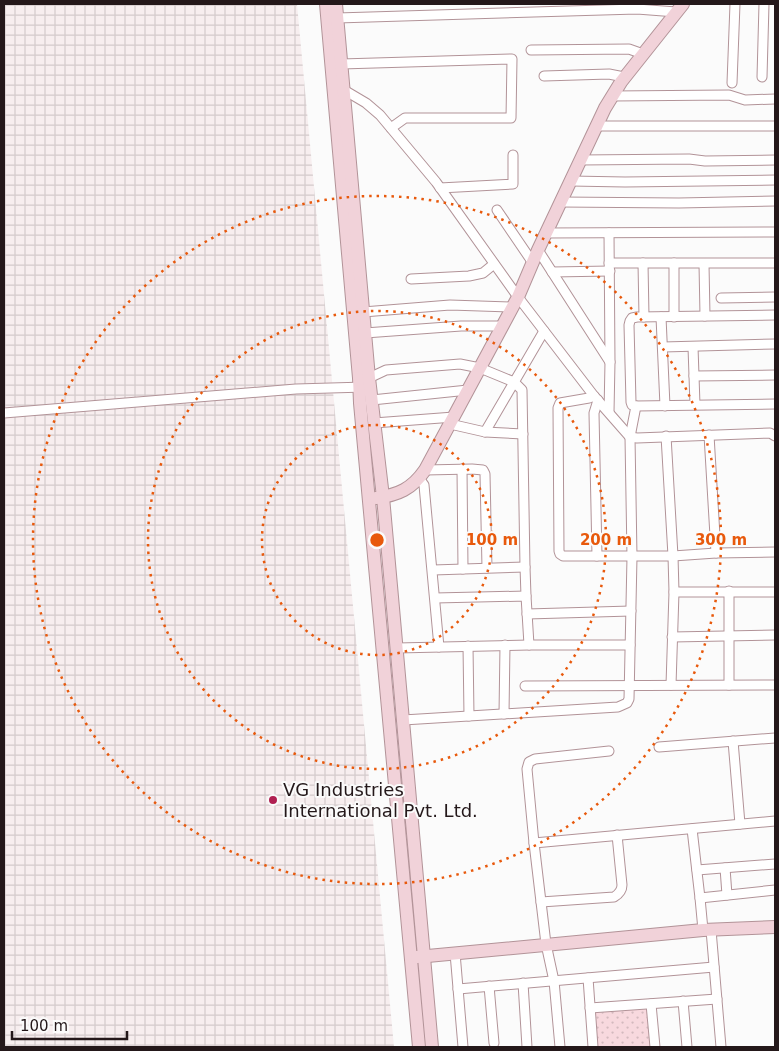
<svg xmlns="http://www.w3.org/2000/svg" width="779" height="1051" font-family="'DejaVu Sans',sans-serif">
  <defs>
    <pattern id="industrial-grid" width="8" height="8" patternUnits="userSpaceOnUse" patternTransform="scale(1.25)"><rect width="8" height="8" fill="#f7eeef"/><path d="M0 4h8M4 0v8" fill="none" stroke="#d4cbcc"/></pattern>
    <pattern id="park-dots" width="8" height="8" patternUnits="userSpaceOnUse" patternTransform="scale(1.25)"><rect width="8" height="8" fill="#f8d9de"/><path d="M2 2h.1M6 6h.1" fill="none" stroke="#d4babe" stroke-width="1.8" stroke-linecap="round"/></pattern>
  </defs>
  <rect width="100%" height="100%" fill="#fbfbfb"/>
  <!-- industrial -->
  <path fill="url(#industrial-grid)" d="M4 4H297L394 1047H4Z"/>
  <!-- park -->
  <path fill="url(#park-dots)" d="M649 1008 652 1047H596L594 1013Z"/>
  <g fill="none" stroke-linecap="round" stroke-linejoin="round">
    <defs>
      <g id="street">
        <path d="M337 18 637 9 676 12"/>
        <path d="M531 50 629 49 643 54"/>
        <path d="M341 64 512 59 511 118H405L391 128"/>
        <path d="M544 76 609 74 624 77"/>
        <path d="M762 77 764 4"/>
        <path d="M732 83 735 4"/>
        <path d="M344 90 366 103 380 115 436 182 518 297 594 396 630 437 637 438 770 433 775 436"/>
        <path d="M612 96 729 95 745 100 775 99"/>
        <path d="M596 126H775"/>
        <path d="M580 160 689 159 705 161 775 160"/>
        <path d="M571 181 625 182 775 180"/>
        <path d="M440 188 513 184V155"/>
        <path d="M560 202 679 203 775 201"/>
        <path d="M497 210 533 263"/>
        <path d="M546 233 775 232"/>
        <path d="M538 250 610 362"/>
        <path d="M609 263H775"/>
        <path d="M643 263 644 317"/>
        <path d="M674 263V317"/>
        <path d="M704 264 705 316"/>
        <path d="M552 272 610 271"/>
        <path d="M411 279 469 276 483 273 494 264"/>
        <path d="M721 298 775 297"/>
        <path d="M363 312 450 305 512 307"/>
        <path d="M775 315 637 317 632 318 630 321 629 325 631 402 632 405 636 406 775 404"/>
        <path d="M661 317 665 406"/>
        <path d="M365 333 461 326H502"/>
        <path d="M663 347 775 344"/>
        <path d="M693 347 695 405"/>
        <path d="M694 376 775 375"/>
        <path d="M369 378 386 370 460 364 480 368 514 382 522 390 525 567 526 596"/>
        <path d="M594 396 589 398 560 403 558 408 559 551 560 554 563 556H673L716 553 775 552"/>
        <path d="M372 400 468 390"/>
        <path d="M609 412 610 362 609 233"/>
        <path d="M4 413 296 389 365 387"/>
        <path d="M374 423 454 417"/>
        <path d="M450 424 485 432 523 434"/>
        <path d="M485 432 544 331"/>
        <path d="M709 435 716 553"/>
        <path d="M666 436 673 556 674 592 671 685"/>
        <path d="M462 469 463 569"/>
        <path d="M425 470 472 469 483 470 485 474 487 568"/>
        <path d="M419 478 424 485 425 496 439 647"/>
        <path d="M597 556 594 413 598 400"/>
        <path d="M433 570 525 567"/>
        <path d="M674 592H775"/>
        <path d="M435 598 526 596 529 645"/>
        <path d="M527 614 631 611"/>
        <path d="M672 637 775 635"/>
        <path d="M468 646 469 716"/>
        <path d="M397 648 529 645H630"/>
        <path d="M729 685V591"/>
        <path d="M525 686 775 685"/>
        <path d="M504 714 505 645"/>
        <path d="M403 720 618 707 627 703 629 699 632 557 630 437 636 406"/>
        <path d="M733 741 740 824"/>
        <path d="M659 747 775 738"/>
        <path d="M692 829 700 898 775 890"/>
        <path d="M534 843 775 821"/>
        <path d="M725 868 727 895"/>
        <path d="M697 870 775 864"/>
        <path d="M700 898 703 930"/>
        <path d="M541 902 614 897C619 894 622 891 622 885L617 835"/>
        <path d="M711 930 721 1047"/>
        <path d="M455 953 463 1047"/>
        <path d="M588 978 593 1047"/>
        <path d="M523 983 527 1047"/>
        <path d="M489 986 494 1043"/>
        <path d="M458 989 714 967"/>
        <path d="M683 1001 687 1047"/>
        <path d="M651 1004 655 1047"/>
        <path d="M590 1008 717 999"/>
        <path d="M560 1047 554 981 546 944 534 843 527 769 529 762 535 759 609 751"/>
      </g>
      <g id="secondary">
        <path d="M326 4 359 378 360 403 419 1047"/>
        <path d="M336 4 369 378 383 497 392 597 432 1047"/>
        <path d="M376 498C398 495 412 489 425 470L518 297 538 250 605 108 621 82 683 4"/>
        <path d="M417 957 703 930 775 927"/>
      </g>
    </defs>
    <!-- street casing -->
    <use href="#street" stroke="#b29398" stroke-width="11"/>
    <!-- secondary casing -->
    <use href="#secondary" stroke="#b29398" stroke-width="14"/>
    <!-- street -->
    <use href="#street" stroke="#fff" stroke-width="9"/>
    <!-- secondary -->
    <use href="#secondary" stroke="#f1d2d9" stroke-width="12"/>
  </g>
  <!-- distance rings -->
  <g fill="none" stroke="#e8590c" stroke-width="2.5" stroke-dasharray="2.5 5">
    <circle cx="377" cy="540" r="115"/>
    <circle cx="377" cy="540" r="229"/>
    <circle cx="377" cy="540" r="344"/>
  </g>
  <!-- markers -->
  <circle fill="#b01f51" stroke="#fbfbfb" stroke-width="2" cx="273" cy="800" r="5"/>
  <g text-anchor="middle" stroke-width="4" stroke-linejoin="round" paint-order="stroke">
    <!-- poi labels -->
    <g font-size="18" fill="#24181a" stroke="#fbfbfb" text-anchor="start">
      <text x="283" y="796">VG Industries<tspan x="283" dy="21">International Pvt. Ltd.</tspan></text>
    </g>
  </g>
  <circle cx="377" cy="540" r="8" fill="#e8590c" stroke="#fbfbfb" stroke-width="2.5"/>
  <g font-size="15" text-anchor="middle" font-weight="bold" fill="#e8590c" stroke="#fbfbfb" stroke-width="4" stroke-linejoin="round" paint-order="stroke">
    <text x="492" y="545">100 m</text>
    <text x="606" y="545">200 m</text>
    <text x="721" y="545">300 m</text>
  </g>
  <!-- border -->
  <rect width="779" height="1051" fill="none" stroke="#24181a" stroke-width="10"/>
  <!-- scale -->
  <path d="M12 1031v8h115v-8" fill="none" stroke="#24181a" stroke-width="2.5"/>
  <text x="20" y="1031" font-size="15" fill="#24181a" stroke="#fbfbfb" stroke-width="4" paint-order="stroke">100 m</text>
</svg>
